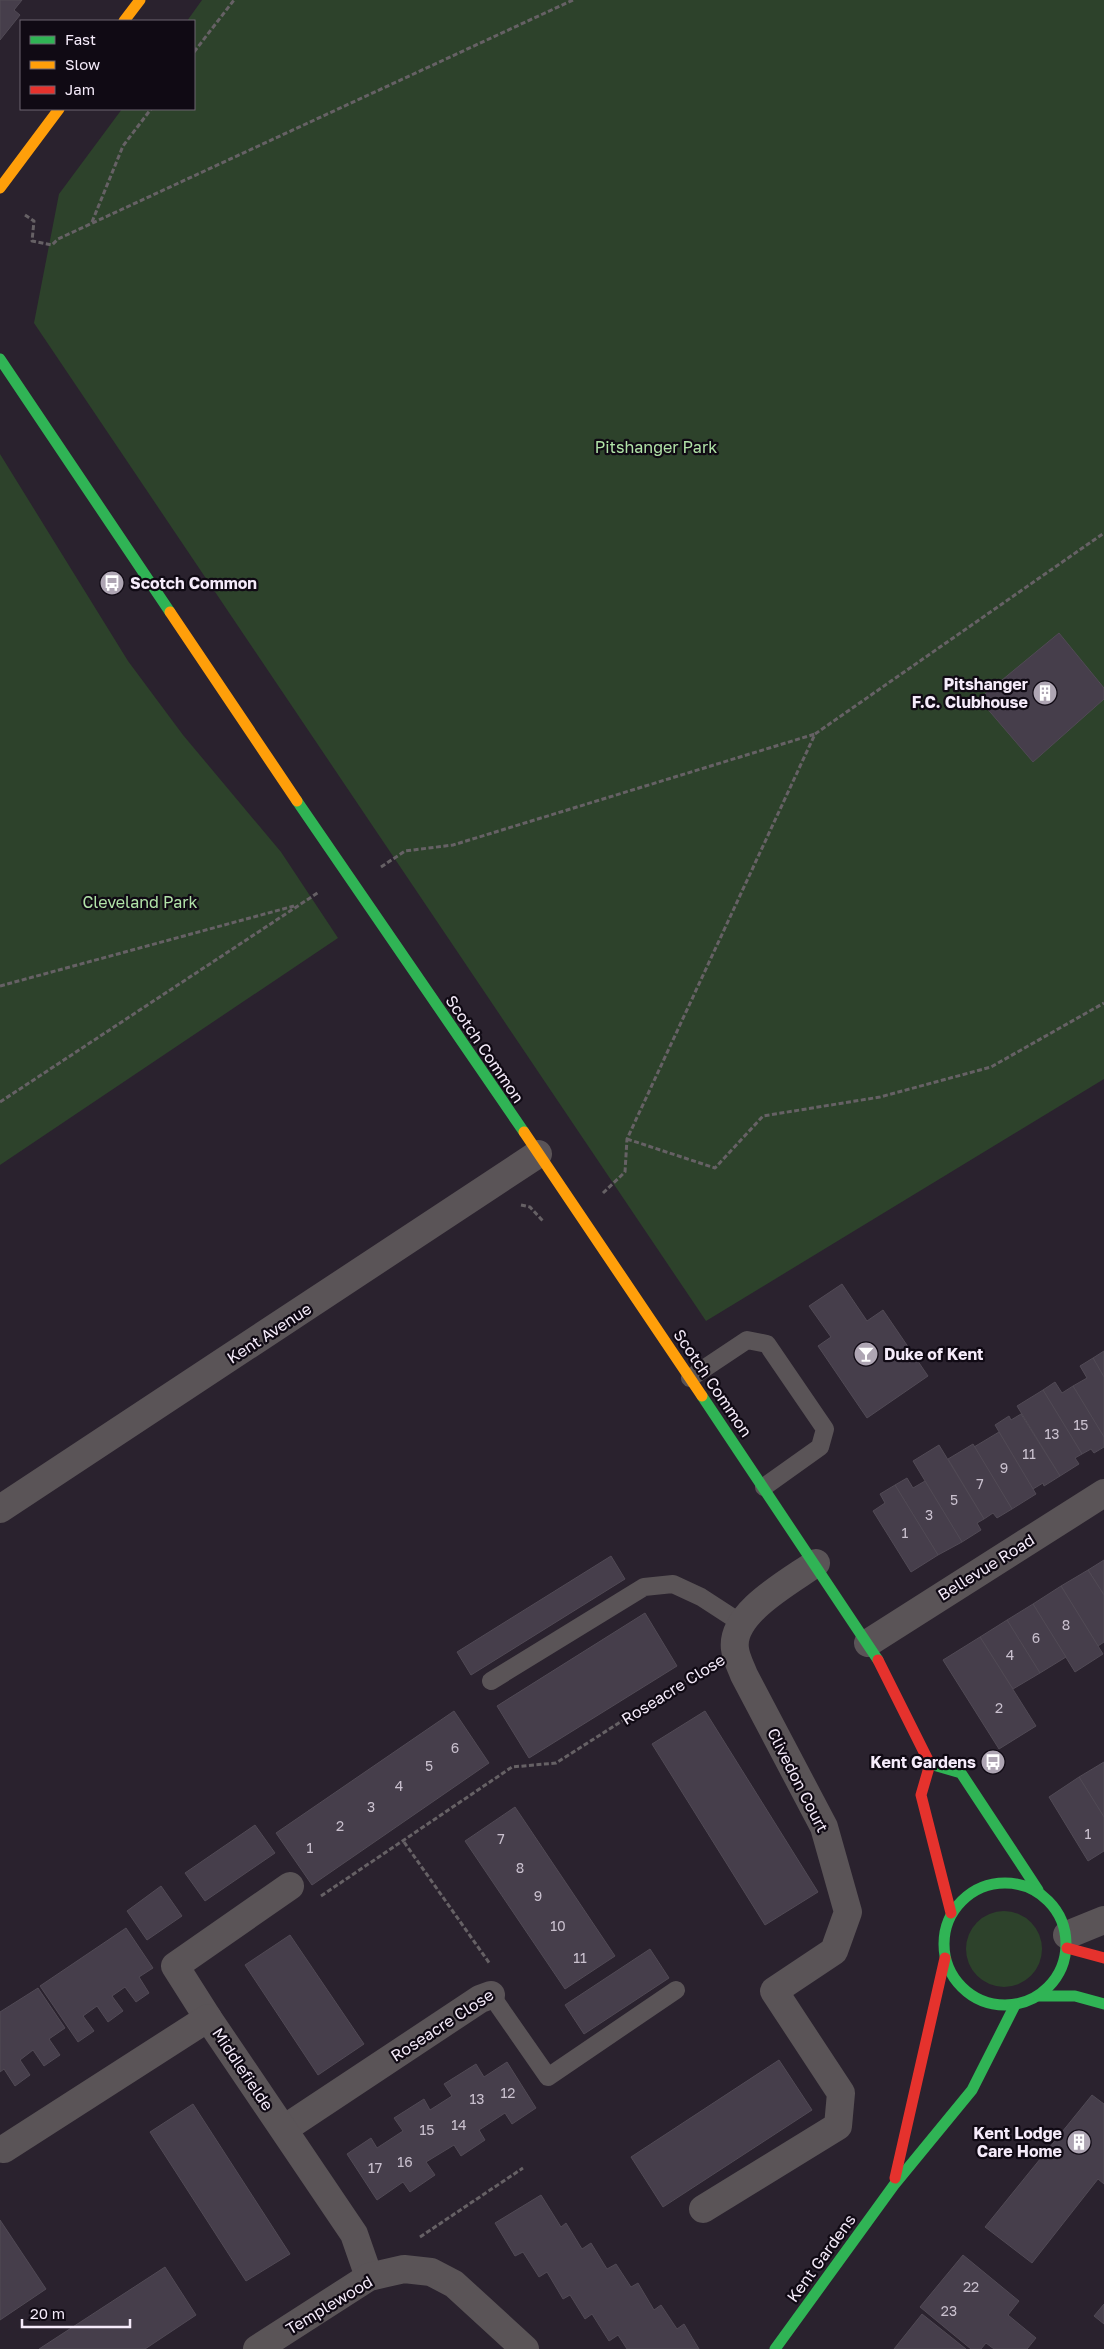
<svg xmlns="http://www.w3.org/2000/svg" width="1104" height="2349" font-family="'Golos Text',sans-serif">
  <rect width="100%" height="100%" fill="#2a222e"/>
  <!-- green -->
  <g fill="#2d422b">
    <path d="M202 0H1104V1079L706 1321 34 323 59 194 122 109H194V21H187Z"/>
    <path d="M0 454 128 661 183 735 281 852 338 938 0 1165Z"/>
    <circle cx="1004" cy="1949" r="38"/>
  </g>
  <!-- building -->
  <g fill="#463e4b" stroke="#514a55">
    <path d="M0 0H22L14 10 20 15 0 40Z"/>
    <path d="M1059 633 1104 688V699L1033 762 979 699Z"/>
    <path d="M842 1284 867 1321 883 1310 928 1376 867 1418 818 1346 831 1337 809 1306Z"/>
    <path d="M1104 1351V1377L1093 1358Z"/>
    <path d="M1093 1358 1104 1377V1437L1073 1386 1087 1378 1080 1366Z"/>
    <path d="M1055 1382 1062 1393 1073 1386 1104 1437V1447L1094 1453 1091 1449 1082 1454 1043 1390Z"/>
    <path d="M1043 1390 1082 1454 1075 1458 1079 1464 1060 1476 1017 1406Z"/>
    <path d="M1021 1414 1060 1476 1044 1486 1043 1483 1033 1489 995 1425 1009 1416 1011 1420Z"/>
    <path d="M999 1432 1036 1494 1012 1509 974 1447Z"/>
    <path d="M973 1444 1012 1509 997 1518 993 1513 984 1519 948 1459Z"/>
    <path d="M939 1445 984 1519 977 1523 981 1530 962 1542 913 1461Z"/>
    <path d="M907 1478 913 1488 925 1481 962 1542 938 1555 895 1485Z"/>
    <path d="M895 1485 938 1555 911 1572 873 1511 885 1503 880 1494Z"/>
    <path d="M611 1556 625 1579 471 1675 457 1652Z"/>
    <path d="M1104 1560V1595L1088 1570Z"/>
    <path d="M1088 1570 1104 1595V1642L1098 1646 1061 1586Z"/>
    <path d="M1061 1586 1103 1654 1075 1672 1033 1604Z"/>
    <path d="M1033 1604 1066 1657 1040 1673 1007 1620Z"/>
    <path d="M645 1613 677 1666 529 1758 497 1706Z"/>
    <path d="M1007 1620 1040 1673 1013 1689 980 1637Z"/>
    <path d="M980 1637 1036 1726 999 1749 943 1660Z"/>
    <path d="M454 1711 489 1763 312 1885 276 1833Z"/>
    <path d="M705 1711 818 1892 765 1925 652 1744Z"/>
    <path d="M1104 1762V1817L1079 1777Z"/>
    <path d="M1079 1777 1104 1817V1851L1088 1861 1049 1797Z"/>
    <path d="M515 1807 615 1956 565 1989 465 1841Z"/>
    <path d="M255 1825 275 1853 205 1901 185 1873Z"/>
    <path d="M161 1886 182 1916 147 1940 127 1911Z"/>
    <path d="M126 1928 153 1968 139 1977 149 1993 136 2002 125 1987 112 1996 123 2011 108 2022 97 2006 83 2016 94 2031 78 2042 40 1986Z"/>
    <path d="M290 1935 364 2044 318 2075 245 1965Z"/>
    <path d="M650 1949 669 1978 584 2034 565 2005Z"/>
    <path d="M38 1988 65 2028 49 2039 60 2055 44 2066 33 2050 20 2060 30 2075 15 2086 4 2069 0 2072V2012Z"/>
    <path d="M779 2060 812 2110 663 2207 631 2157Z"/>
    <path d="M507 2062 536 2108 512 2124 505 2113 479 2130 485 2140 461 2156 454 2145 426 2162 435 2175 410 2192 403 2182 377 2200 347 2154 371 2138 377 2148 403 2131 394 2118 424 2099 430 2110 452 2096 444 2084 476 2064 484 2077Z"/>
    <path d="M1092 2095 1104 2104V2184L1098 2179 1032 2263 985 2227Z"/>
    <path d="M193 2104 290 2254 246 2281 150 2132Z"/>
    <path d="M541 2195 561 2227 566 2223 582 2249 591 2243 607 2269 616 2264 631 2287 638 2283 654 2310 661 2305 677 2329 684 2324 699 2349H627L618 2335 609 2341 592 2314 585 2319 570 2295 563 2299 547 2272 539 2277 523 2252 515 2256 495 2223Z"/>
    <path d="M0 2220 46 2289 0 2320Z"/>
    <path d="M963 2255 1019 2301 1008 2315 1036 2338 1027 2349H994L986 2343 981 2349H971L920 2307Z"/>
    <path d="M165 2267 196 2315 145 2349H39Z"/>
    <path d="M1104 2304V2324L1094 2316Z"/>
    <path d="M922 2314 966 2349H894Z"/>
  </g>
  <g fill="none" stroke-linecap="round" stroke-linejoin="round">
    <!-- path -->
    <g stroke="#666165" stroke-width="3" stroke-dasharray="5 2.5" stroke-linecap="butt">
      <path d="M194 52 234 0"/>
      <path d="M25 215 34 221 32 241 52 245 58 239 573 0"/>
      <path d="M92 222 123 146 151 109"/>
      <path d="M381 867 405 851 453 845 815 734"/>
      <path d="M0 986 294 906"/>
      <path d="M0 1102 319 892"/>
      <path d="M627 1139 715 1168 763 1116 880 1097 991 1067 1104 1003"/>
      <path d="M603 1193 625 1172 627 1139 815 734 1104 533"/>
      <path d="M521 1205 530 1207 543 1221"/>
      <path d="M404 1842 490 1964"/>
      <path d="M321 1896 512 1767 556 1763 707 1667"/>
      <path d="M420 2237 523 2168"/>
    </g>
    <!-- lane -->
    <g stroke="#5a5457" stroke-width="18">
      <path d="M690 1378 747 1340 767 1344 825 1429 820 1447 764 1487"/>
      <path d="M491 1681 644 1587 673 1584 701 1597 741 1623"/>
      <path d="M491 1995 548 2077 676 1990"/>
    </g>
    <!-- street -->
    <g stroke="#5a5457" stroke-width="28">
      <path d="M0 1509 538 1154"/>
      <path d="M868 1643 1104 1493"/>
      <path d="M1067 1935 1104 1920"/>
      <path d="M208 2018 175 1966 290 1886"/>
      <path d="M284 2129 480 1999 491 1995"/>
      <path d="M4 2149 208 2018 354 2234 369 2277"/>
      <path d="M703 2209 838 2126 841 2093 774 1991 834 1951 848 1912 824 1827 744 1675C741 1667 736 1658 735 1649 730 1613 791 1581 816 1563"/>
      <path d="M257 2349 369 2277 404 2269 431 2272 454 2284 525 2349"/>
    </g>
    <!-- fast -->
    <g stroke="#30b455" stroke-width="11">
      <path d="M0 359 170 612"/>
      <path d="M297 801 524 1132"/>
      <path d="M702 1396 878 1660"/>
      <path d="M930 1764 961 1773 1038 1890"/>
      <circle cx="1005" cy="1944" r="61"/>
      <path d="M1039 1996H1075L1104 2004"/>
      <path d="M775 2349 894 2185 972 2090 1015 2005"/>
    </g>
    <!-- slow -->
    <g stroke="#ff9f0a" stroke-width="11">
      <path d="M124 21 140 0"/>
      <path d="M0 188 59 109"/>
      <path d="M170 612 297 801"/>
      <path d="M524 1132 702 1396"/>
    </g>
    <!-- jam -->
    <g stroke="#e5322d" stroke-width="11">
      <path d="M878 1660 930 1764 921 1795 951 1913"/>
      <path d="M1067 1948 1104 1958"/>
      <path d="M895 2178 945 1958"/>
    </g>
  </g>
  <!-- icons -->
  <defs>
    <symbol id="bus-disc" viewBox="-11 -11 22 22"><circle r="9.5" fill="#aea5b3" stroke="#100a14"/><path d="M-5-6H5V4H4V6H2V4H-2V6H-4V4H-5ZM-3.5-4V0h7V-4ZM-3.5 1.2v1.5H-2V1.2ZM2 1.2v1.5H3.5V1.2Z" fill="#fff"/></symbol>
    <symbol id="building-disc" viewBox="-11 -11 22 22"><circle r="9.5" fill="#aea5b3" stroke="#100a14"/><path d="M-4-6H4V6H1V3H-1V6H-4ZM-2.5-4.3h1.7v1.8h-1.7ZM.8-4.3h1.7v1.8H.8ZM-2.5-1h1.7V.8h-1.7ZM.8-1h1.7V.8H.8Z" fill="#fff"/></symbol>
    <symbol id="bar-disc" viewBox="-11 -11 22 22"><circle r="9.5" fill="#aea5b3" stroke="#100a14"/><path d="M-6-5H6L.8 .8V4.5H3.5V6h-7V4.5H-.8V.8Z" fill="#fff"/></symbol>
  </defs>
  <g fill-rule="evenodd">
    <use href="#bus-disc" x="98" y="569" width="28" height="28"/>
    <use href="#building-disc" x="1031" y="679" width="28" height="28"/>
    <use href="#bar-disc" x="852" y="1340" width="28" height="28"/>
    <use href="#bus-disc" x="979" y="1748" width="28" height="28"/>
    <use href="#building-disc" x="1065" y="2128" width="28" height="28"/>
  </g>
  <g text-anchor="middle" stroke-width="4.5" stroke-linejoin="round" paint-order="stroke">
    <!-- number labels -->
    <g font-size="14" fill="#c9c0ce">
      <text x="1081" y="1430">15</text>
      <text x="1052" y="1439">13</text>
      <text x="1029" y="1459">11</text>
      <text x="1004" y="1473">9</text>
      <text x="980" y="1489">7</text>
      <text x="954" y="1505">5</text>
      <text x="929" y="1520">3</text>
      <text x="905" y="1538">1</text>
      <text x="1066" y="1630">8</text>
      <text x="1036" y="1643">6</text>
      <text x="1010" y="1660">4</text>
      <text x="999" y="1713">2</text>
      <text x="455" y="1753">6</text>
      <text x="429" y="1771">5</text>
      <text x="399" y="1791">4</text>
      <text x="371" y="1812">3</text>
      <text x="340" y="1831">2</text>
      <text x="1088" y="1839">1</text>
      <text x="501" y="1844">7</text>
      <text x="310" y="1853">1</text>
      <text x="520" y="1873">8</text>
      <text x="538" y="1901">9</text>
      <text x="558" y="1931">10</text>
      <text x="580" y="1963">11</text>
      <text x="508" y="2098">12</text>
      <text x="477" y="2104">13</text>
      <text x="459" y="2130">14</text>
      <text x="427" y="2135">15</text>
      <text x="405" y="2167">16</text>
      <text x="375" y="2173">17</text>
      <text x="971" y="2292">22</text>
      <text x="949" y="2316">23</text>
    </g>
    <!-- park labels -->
    <g font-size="16" fill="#b1e3a8" stroke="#100a14">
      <text x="656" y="453">Pitshanger Park</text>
      <text x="140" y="908">Cleveland Park</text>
    </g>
    <!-- poi labels -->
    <g font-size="16" font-weight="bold" fill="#f5ebfa" stroke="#100a14" text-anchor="end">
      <text x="130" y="589" text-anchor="start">Scotch Common</text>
      <text x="1028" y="690">Pitshanger<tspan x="1028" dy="18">F.C. Clubhouse</tspan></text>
      <text x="884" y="1360" text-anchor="start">Duke of Kent</text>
      <text x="976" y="1768">Kent Gardens</text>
      <text x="1062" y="2139">Kent Lodge<tspan x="1062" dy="18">Care Home</tspan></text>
    </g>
    <!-- street labels -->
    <g font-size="16" fill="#f5ebfa" stroke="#100a14">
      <text transform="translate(485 1049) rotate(56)" y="6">Scotch Common</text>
      <text transform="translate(269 1333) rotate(-33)" y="6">Kent Avenue</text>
      <text transform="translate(713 1383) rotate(56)" y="6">Scotch Common</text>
      <text transform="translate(986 1567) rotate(-32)" y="6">Bellevue Road</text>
      <text transform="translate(673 1689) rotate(-32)" y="6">Roseacre Close</text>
      <text transform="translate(798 1780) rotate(63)" y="6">Clivedon Court</text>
      <text transform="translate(442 2025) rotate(-33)" y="6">Roseacre Close</text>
      <text transform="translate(243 2069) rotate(56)" y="6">Middlefielde</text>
      <text transform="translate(821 2258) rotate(-54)" y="6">Kent Gardens</text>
      <text transform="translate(329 2305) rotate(-31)" y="6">Templewood</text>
    </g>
  </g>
  <!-- legend -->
  <rect x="20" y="20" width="175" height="90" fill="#100a14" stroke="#6c6470"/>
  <rect x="30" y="36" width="25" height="8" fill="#30b455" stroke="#6c6470"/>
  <text x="65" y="45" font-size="15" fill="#f5ebfa">Fast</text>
  <rect x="30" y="61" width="25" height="8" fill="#ff9f0a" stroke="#6c6470"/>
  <text x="65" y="70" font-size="15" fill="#f5ebfa">Slow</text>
  <rect x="30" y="86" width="25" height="8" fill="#e5322d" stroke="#6c6470"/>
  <text x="65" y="95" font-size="15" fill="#f5ebfa">Jam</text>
  <!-- scale -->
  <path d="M22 2319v8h108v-8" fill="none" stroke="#f5ebfa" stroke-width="2.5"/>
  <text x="30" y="2319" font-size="15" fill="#f5ebfa" stroke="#100a14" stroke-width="4" paint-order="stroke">20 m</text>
</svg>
